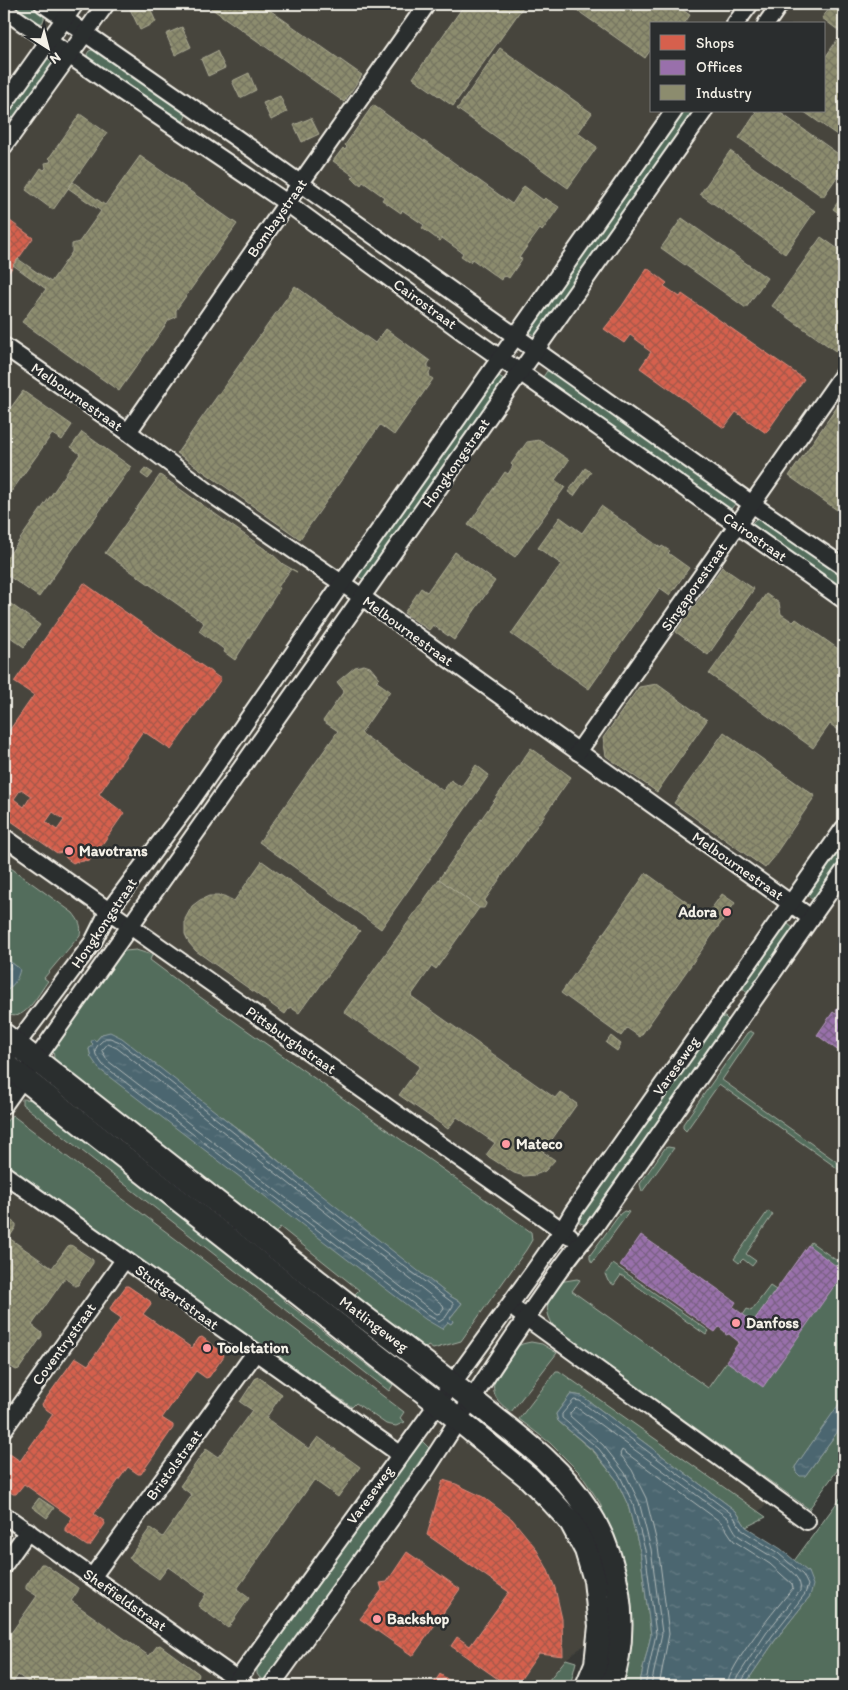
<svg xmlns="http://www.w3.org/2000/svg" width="848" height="1690" font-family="Itim,sans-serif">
  <defs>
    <pattern id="water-ripples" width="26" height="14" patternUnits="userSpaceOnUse" patternTransform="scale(1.25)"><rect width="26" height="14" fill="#4b6670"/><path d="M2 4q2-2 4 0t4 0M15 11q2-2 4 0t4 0" fill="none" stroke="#667c84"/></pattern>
    <pattern id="shops-cross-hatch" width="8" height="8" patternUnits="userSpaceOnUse" patternTransform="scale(1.25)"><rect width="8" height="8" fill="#d6604d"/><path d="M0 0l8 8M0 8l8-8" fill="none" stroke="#a5584b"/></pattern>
    <pattern id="offices-cross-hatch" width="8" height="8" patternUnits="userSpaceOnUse" patternTransform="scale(1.25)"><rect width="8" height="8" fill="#9970ab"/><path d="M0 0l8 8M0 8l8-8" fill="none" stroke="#796083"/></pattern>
    <pattern id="industry-cross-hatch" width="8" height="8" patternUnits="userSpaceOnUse" patternTransform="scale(1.25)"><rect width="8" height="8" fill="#8c8c6e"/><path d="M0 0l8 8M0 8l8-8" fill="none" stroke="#757460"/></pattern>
  </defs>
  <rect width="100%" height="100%" fill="#373835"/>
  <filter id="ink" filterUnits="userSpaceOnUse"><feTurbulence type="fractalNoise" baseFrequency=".02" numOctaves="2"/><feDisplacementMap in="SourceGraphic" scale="10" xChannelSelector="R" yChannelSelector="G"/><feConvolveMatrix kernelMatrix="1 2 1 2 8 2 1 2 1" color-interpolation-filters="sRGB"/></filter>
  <g filter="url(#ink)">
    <!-- built -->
    <path fill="#47453e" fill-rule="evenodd" d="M4 4H844V1395L764 1507 566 1659 544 1686H4ZM652 24H824V111H652Z"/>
    <!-- grass -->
    <g fill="#536d5c" stroke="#a4afa2" fill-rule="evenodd">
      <path d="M7 4C20 4 44 1 44 19L42 23H37Z"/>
      <path d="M95 49 186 112V115L182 125 88 60 87 54 89 51Z"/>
      <path d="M47 58 52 61 53 64 4 137V114L42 61Z"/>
      <path d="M682 111H698L540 335 536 336 530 333V326Z"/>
      <path d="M547 371 553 372 734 498 735 504 731 509 725 510 545 383 543 377Z"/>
      <path d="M499 376 504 379V386L369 578 363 579 359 577 358 571 493 378Z"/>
      <path d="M758 517 763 518 844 576V594L752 526V523Z"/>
      <path d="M844 840V865L816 900H813L808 896V892Z"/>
      <path d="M4 863 73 913C79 921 82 925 80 935L44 978 48 981C38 994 23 1027 4 1012V992L9 989 20 969 4 957Z"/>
      <path d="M788 924 793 928 794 931 749 993C745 992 743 990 743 985L785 925Z"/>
      <path d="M136 950 152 955 150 960 186 987 531 1232 532 1240 526 1250 461 1341 433 1349 428 1346 421 1354 371 1315 354 1295 359 1290 280 1227 272 1238 59 1067 54 1059 53 1046 115 957 125 951ZM110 1033 253 1140 350 1219 450 1296 462 1303 450 1318 453 1321 451 1324 91 1057 89 1049 93 1044V1039L96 1041 102 1034Z"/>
      <path d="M719 1017H725L729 1021 730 1024 586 1225 580 1223 578 1217Z"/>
      <path d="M750 1031 754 1033 722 1080 844 1167V1173L719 1084 686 1131 683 1128V1124L747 1033Z"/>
      <path d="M22 1099 36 1100 255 1270 287 1303 393 1385 389 1391 22 1104Z"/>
      <path d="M12 1115 404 1412 400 1418 405 1422 396 1426 386 1424 356 1403 352 1407 75 1217 4 1164V1124Z"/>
      <path d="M668 1147 674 1148 642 1192 640 1184 665 1148Z"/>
      <path d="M624 1211 629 1212 592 1263 590 1259V1255L620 1214Z"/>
      <path d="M768 1211 773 1214 746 1254 756 1261 752 1266 743 1259 739 1263 734 1259Z"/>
      <path d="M811 1242 844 1266V1398L795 1467 796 1472 805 1476 844 1423V1461L809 1509 554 1327C542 1307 548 1300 559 1282L577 1279 580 1280 572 1291 708 1388Z"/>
      <path d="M613 1264 709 1331 706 1335 621 1275 614 1285 608 1281 605 1274Z"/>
      <path d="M770 1286 776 1290 753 1322 743 1315 747 1309 751 1311Z"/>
      <path d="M531 1342 542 1344 557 1353 511 1412C505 1407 498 1403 495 1395 489 1379 503 1356 516 1347 520 1344 526 1343 531 1342Z"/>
      <path d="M556 1371H559L766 1517 746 1527 736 1511 582 1396 571 1394 556 1414 558 1421 594 1452 616 1479 628 1505 640 1551 651 1635 639 1686H619L614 1546 600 1503 580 1473 550 1443 519 1419Z"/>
      <path d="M422 1441 429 1448 376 1523 363 1549 267 1681 260 1678 257 1674V1669Z"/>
      <path d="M844 1493V1686H744L776 1639 810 1596 808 1572 794 1561Z"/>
      <path d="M566 1659 576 1662 570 1686H544Z"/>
    </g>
    <!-- water -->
    <g fill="url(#water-ripples)" stroke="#8f9ea0">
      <path d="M4 957 20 969C18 979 13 987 4 992Z"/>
      <path d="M110 1032 122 1038 450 1296 462 1303 450 1318 453 1321 451 1324 448 1322 442 1329 425 1319 99 1069 91 1057 89 1049 93 1044 91 1042 93 1039 96 1041 102 1034Z"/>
      <path d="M571 1394 582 1396 736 1511 746 1527 781 1549 808 1572 813 1585 810 1596 776 1639 744 1686H639L651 1635 640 1551 628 1505 616 1479 595 1452 558 1421 556 1414Z"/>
      <path d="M844 1397V1423L805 1476H800L796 1472 795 1467Z"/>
    </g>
    <!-- shops -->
    <g fill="url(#shops-cross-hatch)" stroke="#df8c7c" fill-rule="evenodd">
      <path d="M6 218 33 238 4 279V221Z"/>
      <path d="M647 268 667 283 664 286 680 297 682 294 804 379 766 433 736 412 724 428 640 368 651 352 644 347 645 346 630 335 624 343 604 329 622 306Z"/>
      <path d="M84 583 221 679 171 750 143 731 99 794 124 813 101 846 94 847 93 854 89 861 84 860V861L77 862V861L73 863 66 858 63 852 57 853 4 816V738L34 695 14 682ZM21 789 31 796 24 807 14 799ZM53 812 64 820 57 830 46 822Z"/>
      <path d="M126 1286H128L150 1301 151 1304 143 1314 192 1348 199 1338 202 1337 223 1353 224 1356 209 1377 206 1378 196 1371 162 1418 173 1425V1428L141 1474H138L128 1467 94 1514 104 1521 105 1524 90 1546H87L65 1531V1528L72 1518 24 1484 16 1494H13L4 1488V1459L7 1455 10 1454 20 1461 53 1414 43 1407 42 1404 75 1358H77L88 1365 121 1318 111 1311 110 1308Z"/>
      <path d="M443 1480 456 1484 483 1497 512 1519 535 1547 547 1568 555 1588 562 1619 563 1656 539 1653 516 1686H508L451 1646 457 1637 470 1646 509 1592 427 1535Z"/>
      <path d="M407 1552 460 1589 413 1656 360 1619 382 1590 380 1583 387 1582Z"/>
      <path d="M440 1674 457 1686H432Z"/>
    </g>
    <!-- offices -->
    <g fill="url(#offices-cross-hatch)" stroke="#b497bd">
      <path d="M844 999V1055L817 1035 833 1012 836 1014 837 1011H836Z"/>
      <path d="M641 1235 736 1302 733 1307 753 1322 808 1245 844 1272 763 1387 726 1361 739 1342 729 1334 726 1335 725 1332 719 1327 715 1332 620 1265Z"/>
    </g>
    <!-- industry -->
    <g fill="url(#industry-cross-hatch)" stroke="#abaa93">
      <path d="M142 4H148L156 22 140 30 130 9Z"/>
      <path d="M205 4H261L362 75 344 102Z"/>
      <path d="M465 4H525L453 106 413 78Z"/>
      <path d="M568 4H683L680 8 690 15 684 24H652V48L645 58Z"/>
      <path d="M833 4H844V140L803 111H824V59L842 33 822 18Z"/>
      <path d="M182 27 191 47 175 55 166 34Z"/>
      <path d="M500 48 592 113 578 133 597 147 568 188 457 109Z"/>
      <path d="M217 51 225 68 208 76 201 59Z"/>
      <path d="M249 73 256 90 240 98 232 81Z"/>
      <path d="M280 96 287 112 271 120 263 103Z"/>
      <path d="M373 105 512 204 524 186 543 200 545 198 559 207 542 231 540 229 523 252 519 258 522 259 509 278 506 276 502 277 501 280 472 259 470 262 461 256 463 253 442 238 440 241 422 228 424 225 402 210 401 213 382 200 384 197 363 182 361 185 352 178 354 176 333 161 343 148 345 150 347 147 345 145Z"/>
      <path d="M754 111H778L844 158V167L823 197 739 138 756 113Z"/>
      <path d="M80 114 107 133 53 210 26 190 41 168 44 170 46 168 45 163 50 162 51 160 49 158Z"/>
      <path d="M311 118 319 134 302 142 294 125Z"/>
      <path d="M730 151 815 211 785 254 700 194Z"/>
      <path d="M140 156 237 224 176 310V317L169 320 119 391 22 322 46 289 13 265 18 259 51 282 72 252V244L79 242 101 211 68 188 73 182 105 205Z"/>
      <path d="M844 193V217L833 209Z"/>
      <path d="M682 218 767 278 746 308 661 248Z"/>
      <path d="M821 237 844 253V350L841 355 772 306Z"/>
      <path d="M295 286 375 343 386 329 430 361 428 364V368L431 370 429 373 430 377 433 379 394 435 380 425 300 539 177 453Z"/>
      <path d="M23 391 72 425 62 440 52 434 4 502V417Z"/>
      <path d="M844 397V515L789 476Z"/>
      <path d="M82 432 131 467 39 597 4 573V562L80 454 71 447Z"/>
      <path d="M539 440 569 460 555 480 565 487 515 557 468 525 505 472 508 474 513 466 511 464 527 442Z"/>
      <path d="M145 468 153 473 148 479 141 474Z"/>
      <path d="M585 468 591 472 574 496 568 492Z"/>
      <path d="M160 475 272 554 283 564 297 572 291 569 278 587 280 588 235 660 224 652 225 650 199 631 204 623 105 553Z"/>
      <path d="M601 506 661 548 662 546 670 551 668 553 689 568 670 595 660 588 589 689 511 634 561 564 538 548 560 517 582 533Z"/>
      <path d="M455 552 495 581 454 640 433 625 429 630 404 613 421 588 427 592Z"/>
      <path d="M722 567 754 589 708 655 676 632Z"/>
      <path d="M766 594 779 603 781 614 793 622 796 619 844 653V734L830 724 813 748 709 674Z"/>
      <path d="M4 599 40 625 24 647 6 634 4 638Z"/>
      <path d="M364 665 370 667 379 678 376 681 390 691 361 733 443 791 451 780 461 787 476 765 489 775 381 929 259 842 338 731 323 721 344 691 337 682 355 667Z"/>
      <path d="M657 684 707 720 657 792 606 756 603 738 639 687Z"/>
      <path d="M724 732 815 796 776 853 777 854 765 868 674 803Z"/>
      <path d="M531 748 571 777 485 900 486 904 484 908H479L439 879Z"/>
      <path d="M262 861 360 931 313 996 312 995 299 1013 290 1007 285 1014 196 951 189 943 185 934V919L192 906 200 900 209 896H224L234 901Z"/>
      <path d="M646 873 706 916 722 894 735 903 640 1037 627 1028 621 1036 561 993Z"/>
      <path d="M439 879 479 908 436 969 432 966 411 996 555 1098 560 1092 577 1104 543 1152 555 1160 545 1171 535 1175 524 1176 514 1173 486 1155 495 1143 457 1117 448 1129 399 1095 420 1066 344 1012Z"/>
      <path d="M611 1036 621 1044 617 1051 606 1043Z"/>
      <path d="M4 1216 16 1224V1227L9 1238 52 1268 68 1246 71 1245 93 1260V1263L78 1285 75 1286 65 1278 32 1325 42 1333V1336L19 1369 16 1370 5 1363 4 1365Z"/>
      <path d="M257 1376 282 1394 266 1418 309 1449 318 1437 360 1467 338 1497 314 1480 237 1589 249 1598 228 1628 198 1606 206 1594 168 1567 159 1579 129 1558 150 1528 163 1537 192 1495 180 1486 206 1449 218 1457 252 1410 240 1402Z"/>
      <path d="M39 1498 54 1508 47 1518 32 1507Z"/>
      <path d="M41 1564H44L78 1588V1591L71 1601 149 1656 157 1646 160 1645 198 1673 199 1675 191 1686H34L18 1675 11 1686H8L4 1683V1643L37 1596 26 1589V1586Z"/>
    </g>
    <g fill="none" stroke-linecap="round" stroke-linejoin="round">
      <!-- shore -->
      <g stroke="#b0b9b8" stroke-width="1">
        <path d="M106 1038H110L120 1042 347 1223 453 1303V1306L445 1318 439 1322 428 1315 103 1065 96 1055 95 1050 98 1045Z"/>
        <path d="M108 1044 117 1048 443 1305 444 1308 440 1313 437 1314 431 1310 108 1061 102 1051Z"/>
        <path d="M645 1686 656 1634 645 1550 633 1504 620 1476 599 1449 562 1418V1414L574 1400 580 1401 732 1514 742 1530 778 1553 803 1575 808 1585 805 1594 772 1636 741 1682V1686"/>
        <path d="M651 1686 662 1633 651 1549 639 1502 625 1473 603 1445 570 1416V1413L576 1407 728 1518C731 1524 734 1531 738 1535 751 1547 806 1570 800 1591L767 1632 736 1679 734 1686"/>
        <path d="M659 1686 669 1634 658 1547 646 1498 632 1470 620 1454 622 1450 722 1523 734 1541 770 1564 792 1584 793 1588C778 1606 728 1666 727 1686"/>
      </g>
      <defs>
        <g id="street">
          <path d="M43 4 232 135 752 504 844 567"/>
          <path d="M4 10 112 85 287 203 463 332 844 600"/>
          <path d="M735 24 750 4"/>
          <path d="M766 24 780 4"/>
          <path d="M4 104 75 4"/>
          <path d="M4 146 106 4"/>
          <path d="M4 346 128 432 207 491 362 597 811 918"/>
          <path d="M128 432 300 184 427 4"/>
          <path d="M578 752 844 373"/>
          <path d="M4 837 570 1236"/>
          <path d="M10 1053 93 942 108 912 191 801 342 583 674 111"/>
          <path d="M4 1105 704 111"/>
          <path d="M4 1174 400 1454"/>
          <path d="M517 1311 807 1521"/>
          <path d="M4 1429 124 1260"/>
          <path d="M4 1515 245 1685"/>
          <path d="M4 1565 28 1531"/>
          <path d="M93 1576 255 1353"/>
          <path d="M233 1686 534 1271 562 1231 573 1212 844 828"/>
          <path d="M271 1686 424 1473C459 1419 494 1364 531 1311 551 1283 569 1254 593 1229L844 871"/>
        </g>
        <g id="secondary">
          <path d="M4 1035C124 1129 243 1224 364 1317 408 1350 452 1383 495 1418 529 1445 561 1469 585 1506 619 1557 631 1628 610 1686"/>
          <path d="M4 1063 439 1404 528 1477 549 1498 571 1522 586 1550 595 1580 600 1626 596 1664 587 1686"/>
        </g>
      </defs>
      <!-- street casing -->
      <use href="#street" stroke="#f4f1e8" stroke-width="20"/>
      <!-- secondary casing -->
      <use href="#secondary" stroke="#f4f1e8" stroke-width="26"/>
      <!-- street -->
      <use href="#street" stroke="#2a2d2e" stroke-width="16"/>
      <!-- secondary -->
      <use href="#secondary" stroke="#2a2d2e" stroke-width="22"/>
    </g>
  </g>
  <!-- markers -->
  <g fill="#ff9aa2" stroke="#2a2d2e" stroke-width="2">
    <circle cx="69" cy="851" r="5"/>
    <circle cx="727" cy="912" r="5"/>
    <circle cx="506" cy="1144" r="5"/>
    <circle cx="736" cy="1323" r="5"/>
    <circle cx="207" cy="1348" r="5"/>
    <circle cx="377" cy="1619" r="5"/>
  </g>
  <g text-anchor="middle" stroke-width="5" stroke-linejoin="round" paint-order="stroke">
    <!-- street labels -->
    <g font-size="15" fill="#f4f1e8" stroke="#2a2d2e">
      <text transform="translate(277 218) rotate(-55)" y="5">Bombaystraat</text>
      <text transform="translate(425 304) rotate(36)" y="5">Cairostraat</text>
      <text transform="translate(77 397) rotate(35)" y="5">Melbournestraat</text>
      <text transform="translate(456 463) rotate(-55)" y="5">Hongkongstraat</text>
      <text transform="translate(755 537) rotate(35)" y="5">Cairostraat</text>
      <text transform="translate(694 587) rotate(-55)" y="5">Singaporestraat</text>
      <text transform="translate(408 631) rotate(36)" y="5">Melbournestraat</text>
      <text transform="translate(738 866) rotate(35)" y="5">Melbournestraat</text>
      <text transform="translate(104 923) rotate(-56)" y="5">Hongkongstraat</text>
      <text transform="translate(291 1040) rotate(35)" y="5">Pittsburghstraat</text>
      <text transform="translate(676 1066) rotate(-55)" y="5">Vareseweg</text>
      <text transform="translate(177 1297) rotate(36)" y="5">Stuttgartstraat</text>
      <text transform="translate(374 1324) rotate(37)" y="5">Matlingeweg</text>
      <text transform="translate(64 1344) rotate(-54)" y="5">Coventrystraat</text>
      <text transform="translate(174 1465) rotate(-54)" y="5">Bristolstraat</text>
      <text transform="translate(370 1495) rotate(-54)" y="5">Vareseweg</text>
      <text transform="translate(125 1600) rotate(35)" y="5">Sheffieldstraat</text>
    </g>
    <!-- poi labels -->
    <g font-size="15" font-weight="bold" fill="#f4f1e8" stroke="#2a2d2e" text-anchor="start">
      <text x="79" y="856">Mavotrans</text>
      <text x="717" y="917" text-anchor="end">Adora</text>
      <text x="516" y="1149">Mateco</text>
      <text x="746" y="1328">Danfoss</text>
      <text x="217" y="1353">Toolstation</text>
      <text x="387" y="1624">Backshop</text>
    </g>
  </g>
  <!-- margin -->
  <rect width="848" height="1690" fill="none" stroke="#2a2d2e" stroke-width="20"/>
  <rect x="10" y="10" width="828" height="1670" fill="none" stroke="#f4f1e8" stroke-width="2" filter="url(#ink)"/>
  <!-- legend -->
  <rect x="650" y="22" width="175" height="90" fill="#2a2d2e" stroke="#7b7b78"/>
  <rect x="660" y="35" width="25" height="15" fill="#d6604d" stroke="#7b7b78"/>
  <text x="696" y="48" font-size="15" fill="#f4f1e8">Shops</text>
  <rect x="660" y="60" width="25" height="15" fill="#9970ab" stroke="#7b7b78"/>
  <text x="696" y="72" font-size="15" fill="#f4f1e8">Offices</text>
  <rect x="660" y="85" width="25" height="15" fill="#8c8c6e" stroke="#7b7b78"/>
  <text x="696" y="98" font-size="15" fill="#f4f1e8">Industry</text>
  <!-- north arrow -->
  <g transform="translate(48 48) rotate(144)" stroke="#2a2d2e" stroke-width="4" paint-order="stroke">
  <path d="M0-4L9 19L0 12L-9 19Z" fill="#f4f1e8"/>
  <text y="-8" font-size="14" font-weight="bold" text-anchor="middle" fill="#f4f1e8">N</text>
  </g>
</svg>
